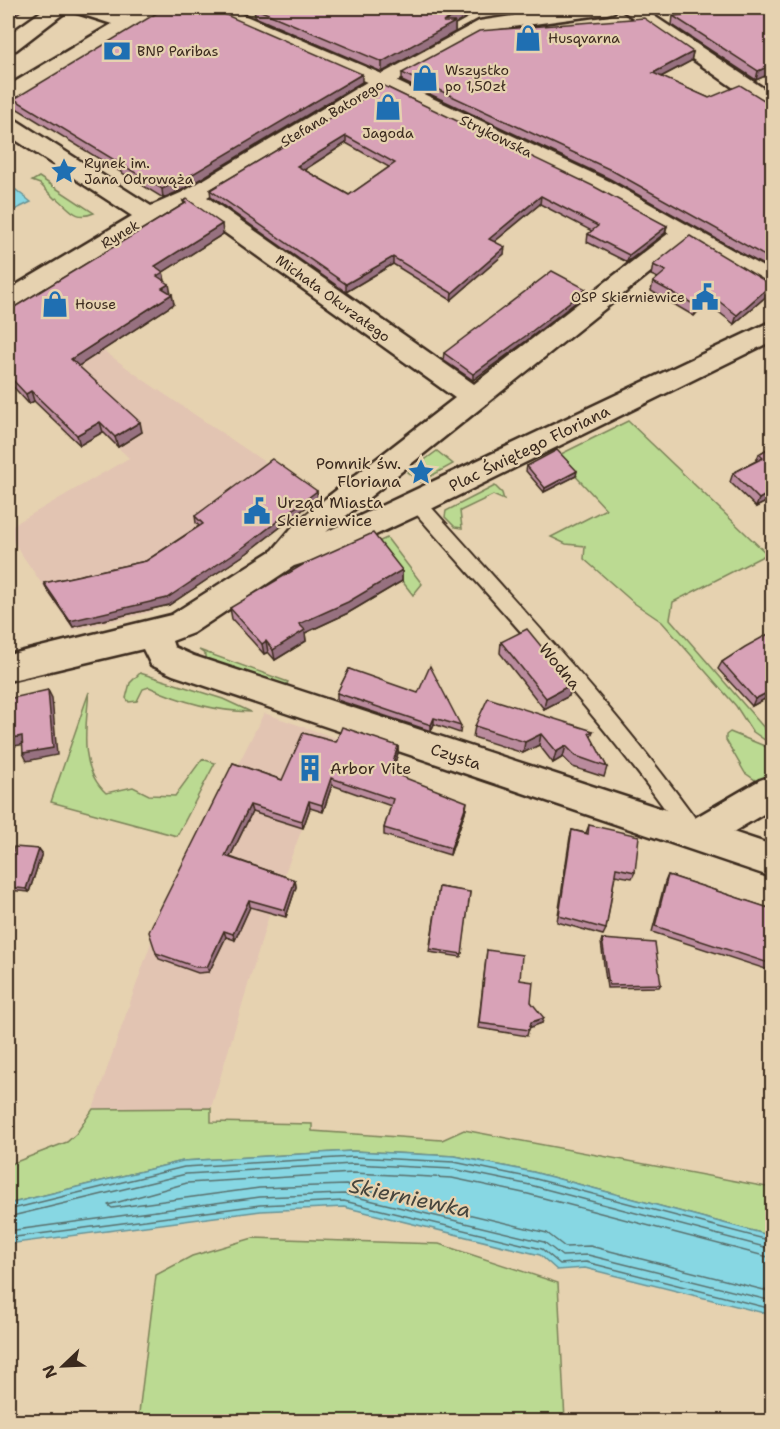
<svg xmlns="http://www.w3.org/2000/svg" width="780" height="1429" font-family="'Shantell Sans',sans-serif">
  <rect width="100%" height="100%" fill="#e6d2b0"/>
  <filter id="ink" filterUnits="userSpaceOnUse"><feTurbulence type="fractalNoise" baseFrequency=".0167" numOctaves="2"/><feDisplacementMap in="SourceGraphic" scale="12" xChannelSelector="R" yChannelSelector="G"/><feConvolveMatrix kernelMatrix="1 2 1 2 8 2 1 2 1" color-interpolation-filters="sRGB"/></filter>
  <g filter="url(#ink)">
    <!-- built -->
    <g fill="#e2c4b2">
      <path d="M74 329 145 381 318 498 238 560 179 598 148 613 73 630 8 534V528L129 458 8 343Z"/>
      <path d="M264 713 341 740 310 808 270 912 211 1108 93 1109 155 931Z"/>
    </g>
    <!-- green -->
    <g fill="#bbda92" stroke="#7b8258" stroke-width="1.5">
      <path d="M39 177 94 213C75 221 71 209 57 198L55 199 40 184 32 181Z"/>
      <path d="M628 421 767 554 673 602 670 619 772 737V745L752 731 736 706 662 622 634 603 584 559 585 546 566 544 551 537 606 509 557 456Z"/>
      <path d="M437 451 453 464 420 482 408 472Z"/>
      <path d="M495 486 502 493 504 500 493 495 460 511 462 528 455 527 445 517 446 511Z"/>
      <path d="M387 538 422 584 413 595 373 544Z"/>
      <path d="M199 650 288 682 285 688 206 661V655Z"/>
      <path d="M140 673 223 699 251 712C215 711 181 702 149 687L143 689 137 701 129 702 126 698 130 683Z"/>
      <path d="M89 692C86 726 78 767 106 793L133 787 149 795 175 796 202 759 215 763 177 836 51 802Z"/>
      <path d="M730 732 772 749V778L761 784 745 773 726 740V735Z"/>
      <path d="M211 1108V1122L312 1124V1131L442 1140 464 1130 772 1188V1236L533 1172 455 1156 353 1151 183 1161 8 1204V1165L67 1142 76 1134 93 1109Z"/>
      <path d="M253 1238 439 1244 558 1283 565 1421H138L156 1275 192 1256Z"/>
    </g>
    <!-- water -->
    <g fill="#87d7e3" stroke="#699294" stroke-width="1.5">
      <path d="M16 190 31 202 8 213V194Z"/>
      <path d="M352 1151 455 1156 533 1172 772 1236V1315L585 1268 557 1270 540 1255 344 1207 261 1211 8 1244V1204L183 1161Z"/>
    </g>
    <g fill="none" stroke-linecap="round" stroke-linejoin="round">
      <!-- shore -->
      <g stroke="#596f6d" stroke-width="1.5">
        <path d="M8 1210 184 1167 353 1157 454 1162 532 1178 772 1241"/>
        <path d="M8 1217 186 1174 353 1164 453 1169 530 1185 772 1249"/>
        <path d="M8 1231 260 1197 344 1194 544 1242 562 1256 588 1255 772 1301"/>
        <path d="M8 1238 260 1205 344 1201 542 1249 560 1264 586 1262 772 1309"/>
        <path d="M772 1258 528 1194 452 1178 353 1173 187 1183 108 1205 112 1208 259 1188 346 1185 547 1233 565 1247 590 1246 772 1292"/>
      </g>
      <defs>
        <path id="lane" d="M417 496 423 498C519 606 620 712 703 829L706 836 703 843 696 845 689 843C607 723 506 616 411 508L408 503 411 498Z"/>
        <g id="street">
          <path d="M46 8H99L127 15 139 8H163L160 12 16 100 8 102V86L112 24 68 10 16 50 8 51V35Z"/>
          <path d="M526 8H546C538 20 525 27 511 23L508 19Z"/>
          <path d="M619 8H642L772 94V111L764 109Z"/>
          <path d="M383 75 609 181 772 272V291L763 289 687 243 326 532 772 321V341L427 511 341 551 294 566 193 633 172 641 174 647 194 656 693 819 760 780 772 776V809L733 832 772 845V877L173 675 151 665 143 649 8 681V655L171 615 273 550 295 524 330 495 455 398 189 207 158 221 17 307 8 309V290L132 216 8 135V118L16 120 151 206 183 192 375 77ZM384 91 593 191 669 233 474 384 207 197Z"/>
        </g>
        <path id="secondary" d="M201 8H227L382 74 479 21 566 8H617L614 12 607 14 491 30 383 89 204 12Z"/>
      </defs>
      <!-- lane casing -->
      <use href="#lane" stroke="#3b2a1e" stroke-width="4"/>
      <!-- street casing -->
      <use href="#street" stroke="#3b2a1e" stroke-width="5"/>
      <!-- secondary casing -->
      <use href="#secondary" stroke="#3b2a1e" stroke-width="5"/>
      <!-- lane -->
      <use href="#lane" fill="#e6d2b0" fill-rule="evenodd"/>
      <!-- street -->
      <use href="#street" fill="#e6d2b0" fill-rule="evenodd"/>
      <!-- secondary -->
      <use href="#secondary" fill="#e6d2b0" fill-rule="evenodd"/>
    </g>
    <!-- wall -->
    <g fill="#ba8b9d" stroke="#3b2a1e" stroke-width="1.5" fill-rule="evenodd">
      <path d="M254 8H484L455 24V32L382 72 255 17Z"/>
      <path d="M722 8H772V73L756 80 672 25 673 16 723 11Z"/>
      <path d="M693 52 691 61 661 77 709 98 772 105V270L610 179 402 81V73Z"/>
      <path d="M362 82 182 190 163 198 16 108 14 99Z"/>
      <path d="M384 86 667 226 665 233 627 262 587 242 588 234 592 231 540 204 494 242 504 254 451 300 393 264 346 292 211 197 210 190ZM346 143 389 167 349 195 304 170Z"/>
      <path d="M183 201 223 234 163 272 165 281 171 294 174 304 78 366 142 432 118 447 103 432 80 445 34 401 29 404 8 381V311L184 204Z"/>
      <path d="M653 265 770 293 734 324 706 302 694 316 651 291 653 282 658 278 651 275Z"/>
      <path d="M585 295 526 341 473 380 443 360 444 353Z"/>
      <path d="M772 446V508L766 502 756 507 730 482 733 473 756 461 759 454Z"/>
      <path d="M527 466 576 476 544 492 526 471Z"/>
      <path d="M318 498 247 553 169 605 73 627 47 590 44 583 146 561 199 526 196 523 195 516Z"/>
      <path d="M402 570V581L348 613 305 633 306 641 275 660 268 652 264 654 232 619 230 608Z"/>
      <path d="M772 632V695L752 706 718 669 722 662Z"/>
      <path d="M501 642 572 684 569 696 544 709 500 653Z"/>
      <path d="M349 669 461 726 460 733 434 724 431 731 337 700V693Z"/>
      <path d="M475 726 593 731 591 737 607 767 604 777 573 767 563 757 553 763 539 745 523 753 473 737Z"/>
      <path d="M336 742 398 746V753L392 773 466 809 450 855 384 835V828L391 806 332 785 323 812 310 808 303 828 252 812 230 857 295 880 296 887 286 917 250 907 235 940 226 937 209 972 198 973 159 959 156 953 233 763 282 780Z"/>
      <path d="M589 825 635 872 632 878 615 875 606 929 603 935 557 922 570 837 572 830 586 833Z"/>
      <path d="M39 849 42 853 29 892 8 890V867Z"/>
      <path d="M668 875 772 909V971L652 932 665 882Z"/>
      <path d="M439 887 470 892 461 957 429 952Z"/>
      <path d="M602 939 661 984 659 987 607 988 601 942Z"/>
      <path d="M487 950 531 1002 542 1023 529 1027 527 1036 478 1028Z"/>
    </g>
    <!-- shaded-wall -->
    <g fill="#977180" stroke="#3b2a1e" stroke-width="1.5">
      <path d="M10 8H25L8 20V9Z"/>
      <path d="M469 8H484L455 24V32L382 72V62L443 22Z"/>
      <path d="M693 52 691 61 651 82 653 73Z"/>
      <path d="M772 65V73L756 80 758 71Z"/>
      <path d="M362 74V82L182 190 163 198 162 189Z"/>
      <path d="M346 136V143L298 174 297 166Z"/>
      <path d="M541 196 540 204 488 247 489 239Z"/>
      <path d="M222 224 223 234 163 272 165 282 159 286 155 266Z"/>
      <path d="M667 226 665 233 627 262 629 255Z"/>
      <path d="M505 247 504 254 451 300 452 293Z"/>
      <path d="M393 257V264L346 292V284Z"/>
      <path d="M169 284 171 294 162 288Z"/>
      <path d="M772 284 770 293 734 324 737 315Z"/>
      <path d="M586 289 585 295 526 341 473 380V374Z"/>
      <path d="M708 293 706 302 694 316 697 306Z"/>
      <path d="M172 294 174 304 74 369 71 359Z"/>
      <path d="M31 391 34 401 29 404 26 394Z"/>
      <path d="M100 422 103 432 80 445 77 435Z"/>
      <path d="M140 422 142 432 118 447 115 437Z"/>
      <path d="M577 471 576 476 544 492 545 488Z"/>
      <path d="M11 481 15 490 8 494V483Z"/>
      <path d="M317 491 318 498 247 553 169 605 73 627 70 621Z"/>
      <path d="M769 493 766 502 756 507 759 499Z"/>
      <path d="M402 570V581L348 613 305 633 306 641 275 660 273 650 299 624Z"/>
      <path d="M266 641 268 652 264 654 262 644Z"/>
      <path d="M572 684 569 696 544 709 546 698Z"/>
      <path d="M48 690 52 698 57 755 27 761 23 753Z"/>
      <path d="M772 690V695L752 706 755 699Z"/>
      <path d="M434 718V724L431 731V725Z"/>
      <path d="M541 734 539 745 523 753 525 742Z"/>
      <path d="M22 736 26 744 8 747V739Z"/>
      <path d="M398 746V753L390 780V772Z"/>
      <path d="M566 746 563 757 553 763 556 752Z"/>
      <path d="M331 778 332 785 323 812 322 805Z"/>
      <path d="M309 801 310 808 303 828 302 821Z"/>
      <path d="M467 802 466 809 450 855 451 848Z"/>
      <path d="M250 805 252 812 227 863 225 856Z"/>
      <path d="M39 849 42 853 29 892 26 889Z"/>
      <path d="M295 880 296 887 286 917 285 910Z"/>
      <path d="M249 900 250 907 235 940 233 934Z"/>
      <path d="M224 931 226 937 209 972 207 967Z"/>
      <path d="M544 1018 542 1023 529 1028 531 1022Z"/>
    </g>
    <!-- building -->
    <g fill="#d8a2b7" stroke="#3b2a1e" stroke-width="1.5" fill-rule="evenodd">
      <path d="M165 8H210L362 74 181 181 162 189 14 99Z"/>
      <path d="M254 8H469L443 22H455L382 62Z"/>
      <path d="M725 8H772V65L758 71 673 16 725 11Z"/>
      <path d="M644 18 693 52 653 73 709 98 740 85 772 105V260L611 170 402 73 479 31Z"/>
      <path d="M384 86 593 186 667 226 629 255 588 234 598 226 541 196 489 239 505 247 452 293 393 257 346 284 210 190ZM346 136 395 163 349 195 297 166Z"/>
      <path d="M187 199 222 224 155 266 163 272 157 276 169 284 162 288 172 294 71 359 140 422 115 437 100 422 77 435 31 391 26 394 8 375V311L186 203 183 201Z"/>
      <path d="M690 236 765 281 772 283V284L737 315 708 293 697 306 653 282 666 271 653 265Z"/>
      <path d="M552 271 586 289 527 335 473 374 444 353Z"/>
      <path d="M772 446V497L769 493 759 499 733 473 763 458 759 454Z"/>
      <path d="M557 450 577 471 545 488 527 466Z"/>
      <path d="M272 459 317 491 245 546 167 598 70 621 44 583 146 561 203 524 195 516Z"/>
      <path d="M8 476 11 481 8 483Z"/>
      <path d="M373 533 402 570 348 602 299 624 305 630 273 650 266 641 262 644 230 608 304 564Z"/>
      <path d="M527 629 572 684 546 698 501 642Z"/>
      <path d="M772 632V690L755 699 722 662 745 647Z"/>
      <path d="M430 666 461 726 434 718 431 725 337 693 349 669 418 693Z"/>
      <path d="M48 690 53 748 23 753 22 736 8 739V699Z"/>
      <path d="M488 698 593 731 589 733 607 767 576 756 566 746 556 752 541 734 525 742 475 726Z"/>
      <path d="M342 727 398 746 390 772 467 802 451 848 384 828 393 799 331 778 322 805 309 801 302 821 250 805 225 856 295 880 285 910 249 900 233 934 224 931 207 967H196L156 953 149 932 152 925 233 763 282 780 303 733 336 742Z"/>
      <path d="M589 825 639 836 635 872 616 868 606 929 559 916 572 830 588 834Z"/>
      <path d="M14 847 39 849 26 889 8 887V867Z"/>
      <path d="M668 875 772 909V964L655 926Z"/>
      <path d="M439 887 470 892 462 954 430 949Z"/>
      <path d="M602 939 655 943 661 984 609 985Z"/>
      <path d="M487 950 522 955 520 980 533 982 531 1002 544 1018 531 1022 529 1030 479 1023Z"/>
    </g>
  </g>
  <!-- icons -->
  <defs>
    <symbol id="shop-bare" viewBox="-9 -9 18 18"><path d="M-5-2.5h2.3a2.7 3.5 0 0 1 5.4 0H5L5.5 6h-11ZM-1.5-2.5h3a1.5 2.3 0 0 0-3 0Z" fill="#1f6fb2" stroke="#e6d2b0" stroke-width="2.5" paint-order="stroke"/></symbol>
    <symbol id="bank-bare" viewBox="-9 -9 18 18"><path d="M-6-4H6V4H-6ZM0-2.3a2.3 2.3 0 1 0 0 4.6a2.3 2.3 0 1 0 0-4.6Z" fill="#1f6fb2" stroke="#e6d2b0" stroke-width="2.5" paint-order="stroke"/></symbol>
    <symbol id="sight-bare" viewBox="-9 -9 18 18"><path d="M0-6L1.8-2.2L6-1.7L2.9 1.2L3.7 5.4L0 3.3L-3.7 5.4L-2.9 1.2L-6-1.7L-1.8-2.2Z" fill="#1f6fb2" stroke="#e6d2b0" stroke-width="2.5" paint-order="stroke"/></symbol>
    <symbol id="civic-bare" viewBox="-9 -9 18 18"><path d="M-.6-6.5H3V-4.5H.6V-3L4-1V1h2V6H-6V1h2V-1L-.6-3ZM-1.2 2.5V6h2.4V2.5Z" fill="#1f6fb2" stroke="#e6d2b0" stroke-width="2.5" paint-order="stroke"/></symbol>
    <symbol id="building-bare" viewBox="-9 -9 18 18"><path d="M-4-6H4V6H1V3H-1V6H-4ZM-2.5-4.3h1.7v1.8h-1.7ZM.8-4.3h1.7v1.8H.8ZM-2.5-1h1.7V.8h-1.7ZM.8-1h1.7V.8H.8Z" fill="#1f6fb2" stroke="#e6d2b0" stroke-width="2.5" paint-order="stroke"/></symbol>
  </defs>
  <g fill-rule="evenodd">
    <use href="#shop-bare" x="509" y="19" width="38" height="38"/>
    <use href="#bank-bare" x="98" y="32" width="38" height="38"/>
    <use href="#shop-bare" x="406" y="59" width="38" height="38"/>
    <use href="#shop-bare" x="369" y="88" width="38" height="38"/>
    <use href="#sight-bare" x="45" y="152" width="38" height="38"/>
    <use href="#civic-bare" x="686" y="278" width="38" height="38"/>
    <use href="#shop-bare" x="36" y="285" width="38" height="38"/>
    <use href="#sight-bare" x="402" y="453" width="38" height="38"/>
    <use href="#civic-bare" x="238" y="492" width="38" height="38"/>
    <use href="#building-bare" x="291" y="749" width="38" height="38"/>
  </g>
  <g text-anchor="middle" stroke-width="4.5" stroke-linejoin="round" paint-order="stroke">
    <!-- far-poi labels -->
    <g font-size="14" fill="#3b2a1e" stroke="#e6d2b0" text-anchor="start">
      <text x="548" y="43">Husqvarna</text>
      <text x="137" y="56">BNP Paribas</text>
      <text x="445" y="75">Wszystko<tspan x="445" dy="16">po 1,50zł</tspan></text>
      <text x="388" y="138" text-anchor="middle">Jagoda</text>
      <text x="84" y="168">Rynek im.<tspan x="84" dy="16">Jana Odrowąża</tspan></text>
      <text x="685" y="302" text-anchor="end">OSP Skierniewice</text>
      <text x="75" y="309">House</text>
    </g>
    <!-- far-street labels -->
    <g font-size="14" fill="#3b2a1e" stroke="#e6d2b0">
      <text transform="translate(332 113) rotate(-31)" y="5">Stefana Batorego</text>
      <text transform="translate(496 136) rotate(26)" y="5">Strykowska</text>
      <text transform="translate(120 234) rotate(-31)" y="5">Rynek</text>
      <text transform="translate(333 298) rotate(36)" y="5">Michała Okurzałego</text>
    </g>
    <!-- street labels -->
    <g font-size="16" fill="#3b2a1e" stroke="#e6d2b0">
      <text transform="translate(529 448) rotate(-26)" y="6">Plac Świętego Floriana</text>
      <text transform="translate(560 666) rotate(50)" y="6">Wodna</text>
      <text transform="translate(456 756) rotate(18)" y="6">Czysta</text>
    </g>
    <!-- poi labels -->
    <g font-size="16" fill="#3b2a1e" stroke="#e6d2b0" text-anchor="start">
      <text x="401" y="469" text-anchor="end">Pomnik św.<tspan x="401" dy="18">Floriana</tspan></text>
      <text x="277" y="508">Urząd Miasta<tspan x="277" dy="18">Skierniewice</tspan></text>
      <text x="330" y="774">Arbor Vite</text>
    </g>
    <!-- near-water labels -->
    <g font-size="21" font-style="italic" fill="#46443c" stroke="#e6d2b0">
      <text transform="translate(410 1198) rotate(12)" y="7">Skierniewka</text>
    </g>
  </g>
  <!-- margin -->
  <rect width="780" height="1429" fill="none" stroke="#e6d2b0" stroke-width="30"/>
  <rect x="15" y="15" width="750" height="1399" fill="none" stroke="#3b2a1e" stroke-width="2" filter="url(#ink)"/>
  <!-- north arrow -->
  <g transform="translate(63 1366) rotate(247)" stroke="#e6d2b0" stroke-width="4.5" paint-order="stroke">
  <path d="M0-4.5L10 22L0 15L-10 22Z" fill="#3b2a1e"/>
  <text y="-9" font-size="16" font-weight="bold" text-anchor="middle" fill="#3b2a1e">N</text>
  </g>
</svg>
